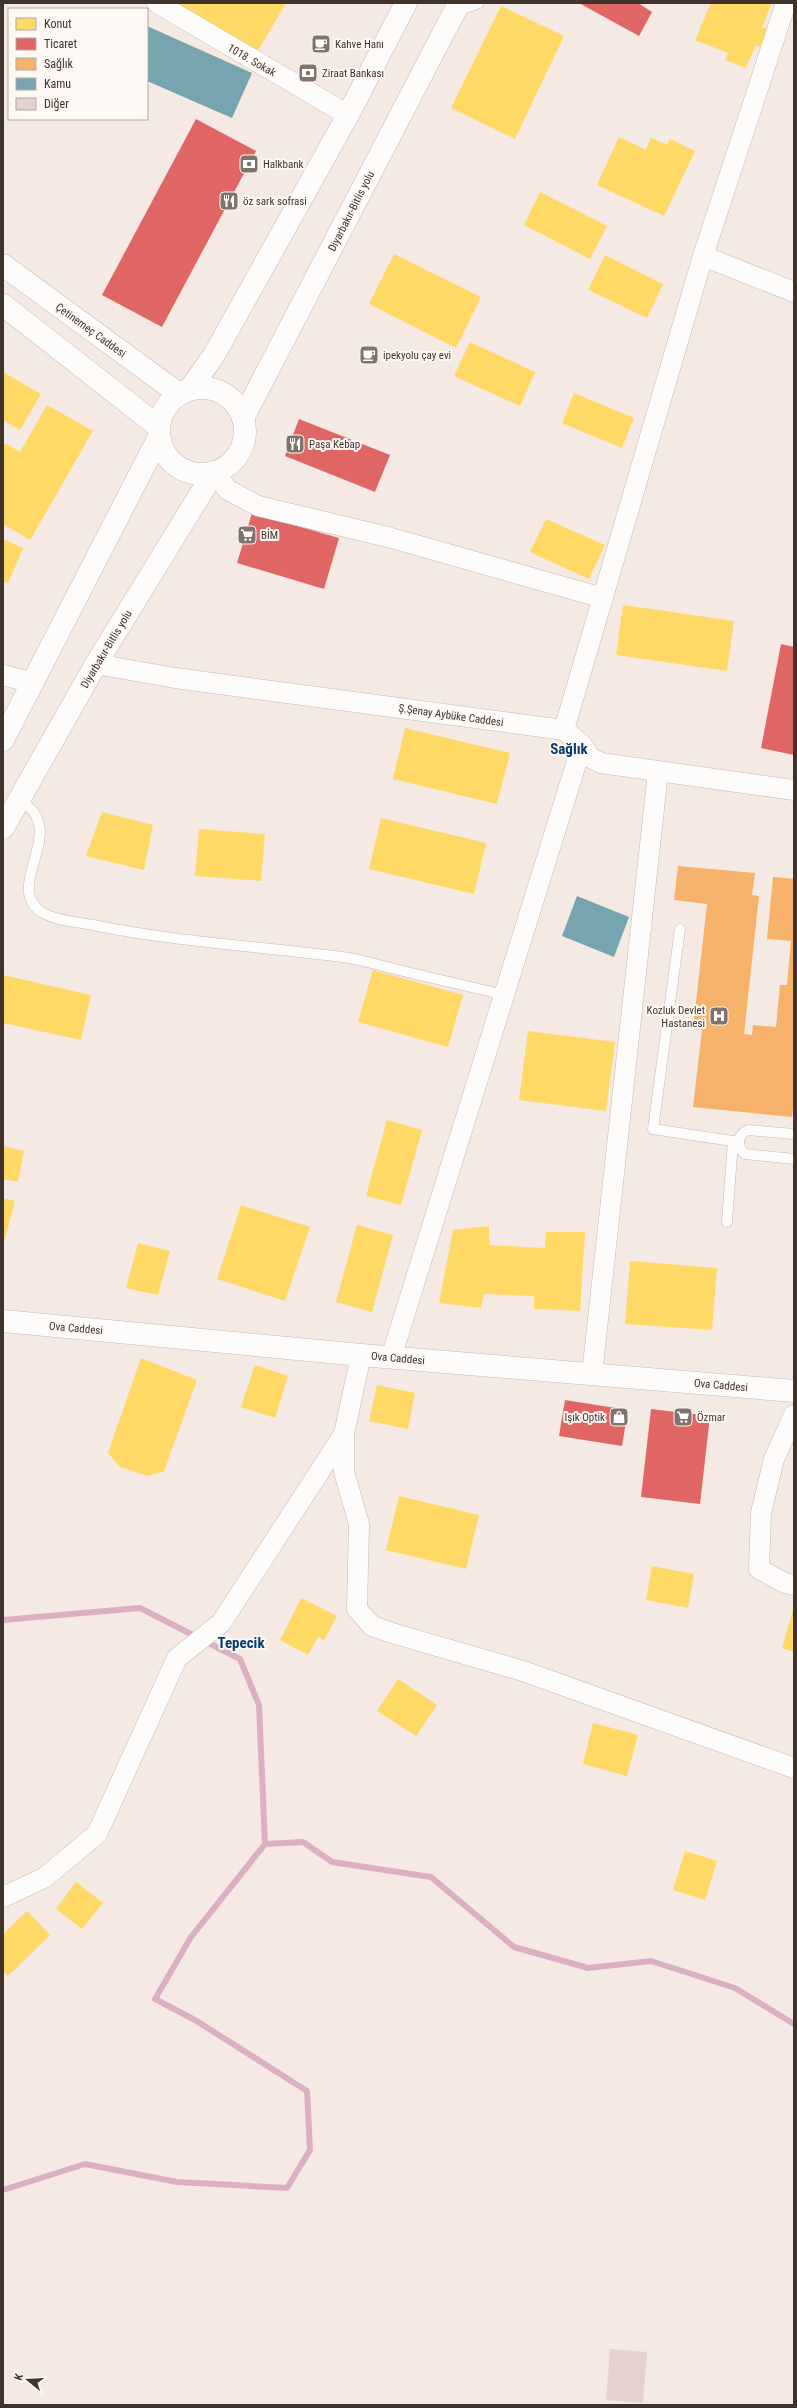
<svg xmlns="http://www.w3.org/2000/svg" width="797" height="2408" font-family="'Roboto Condensed',sans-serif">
  <rect width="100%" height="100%" fill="#f4e9e3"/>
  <!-- homes -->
  <g fill="#ffd966">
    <path d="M177 3H286L258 51Z"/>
    <path d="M711 3H772L762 27 768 29 760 47 756 45 746 68 725 60 728 53 695 40Z"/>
    <path d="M501 6 564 36 515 139 451 108Z"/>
    <path d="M619 137 646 150 651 138 667 145 670 139 695 151 664 216 597 185Z"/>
    <path d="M540 192 607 226 590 259 524 225Z"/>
    <path d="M394 254 481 297 456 348 369 304Z"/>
    <path d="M605 255 663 284 647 318 588 290Z"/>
    <path d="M470 342 535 372 520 406 454 376Z"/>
    <path d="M3 372 41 394 20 430 3 420Z"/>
    <path d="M574 393 634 418 622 448 562 423Z"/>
    <path d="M47 405 93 431 30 540 3 524V446L5 443 20 452Z"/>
    <path d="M546 519 605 545 589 579 530 552Z"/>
    <path d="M3 539 23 548 8 583 3 581Z"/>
    <path d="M623 605 734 621 727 671 616 655Z"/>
    <path d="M405 728 510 753 497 804 393 779Z"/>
    <path d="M102 812 153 825 144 870 86 856Z"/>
    <path d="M381 818 486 843 474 894 369 869Z"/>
    <path d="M199 829 265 834 261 881 195 876Z"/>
    <path d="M373 970 463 995 448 1047 358 1022Z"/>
    <path d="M3 975 91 995 81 1040 3 1023Z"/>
    <path d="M528 1031 615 1042 606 1111 519 1100Z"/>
    <path d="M387 1120 422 1130 401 1205 366 1196Z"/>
    <path d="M3 1146 24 1151 18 1182 3 1179Z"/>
    <path d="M3 1198 15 1201 5 1239H3Z"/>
    <path d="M241 1205 310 1227 285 1301 217 1279Z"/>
    <path d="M357 1225 393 1235 372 1312 336 1302Z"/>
    <path d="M489 1226V1245L545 1248 546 1232H585L580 1311 534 1309V1296L484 1294 481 1308 439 1303 453 1230Z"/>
    <path d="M138 1243 170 1251 158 1295 126 1288Z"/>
    <path d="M630 1261 717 1268 712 1330 625 1324Z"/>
    <path d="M141 1358 197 1380 164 1471 148 1476 120 1467 108 1453Z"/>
    <path d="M255 1365 288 1376 275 1418 241 1407Z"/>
    <path d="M377 1385 415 1393 408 1429 369 1421Z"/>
    <path d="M399 1496 479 1515 466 1569 386 1550Z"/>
    <path d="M652 1566 694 1574 688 1608 646 1600Z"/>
    <path d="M301 1598 337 1616 324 1640 318 1637 308 1655 280 1640Z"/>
    <path d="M794 1606V1652L782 1648Z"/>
    <path d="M398 1679 437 1705 416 1736 377 1711Z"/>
    <path d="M593 1723 638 1735 627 1776 583 1764Z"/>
    <path d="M685 1851 717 1861 705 1900 673 1890Z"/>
    <path d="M76 1882 103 1903 82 1929 56 1909Z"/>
    <path d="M27 1911 50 1935 8 1976 3 1971V1934Z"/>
  </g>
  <!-- shops -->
  <g fill="#e06666">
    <path d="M579 3H638L652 12 639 36Z"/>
    <path d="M196 119 256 151 162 327 102 295Z"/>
    <path d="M299 419 390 455 375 492 285 456Z"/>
    <path d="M252 513 339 538 324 589 237 563Z"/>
    <path d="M781 644 794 647V755L761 748Z"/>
    <path d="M565 1400 628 1410 622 1446 559 1436Z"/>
    <path d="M651 1409 710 1416 700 1504 641 1497Z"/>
  </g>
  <!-- health -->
  <path fill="#f6b26b" d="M678 866 755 873 752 895 759 896 744 1034 752 1035 753 1025 776 1027 780 985H787L791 941 767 939 773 877 794 879V1099L792 1117 693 1107 702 1030 693 1029 707 904 674 900Z"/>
  <!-- public -->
  <g fill="#76a5af">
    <path d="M147 26 252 73 232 118 147 81Z"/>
    <path d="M577 896 629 917 614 957 562 936Z"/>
  </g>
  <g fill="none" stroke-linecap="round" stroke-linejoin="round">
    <!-- stream -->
    <g stroke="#dbb0c3" stroke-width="6">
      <path d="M3 1620 140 1608 240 1659 259 1705 265 1844 191 1937 155 1999 195 2020 307 2091 310 2150 287 2188 177 2182 85 2164 3 2190"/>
      <path d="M265 1844 303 1842 332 1862 431 1877 514 1947 588 1968 651 1961 735 1988 794 2024"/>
    </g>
  </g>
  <!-- building -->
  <path fill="#e5d2d0" d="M610 2349 647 2352 643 2403 606 2400Z"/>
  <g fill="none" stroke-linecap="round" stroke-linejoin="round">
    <defs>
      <g id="service">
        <path d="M457 11 479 3"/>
        <path d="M19 800C73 830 0 886 43 913 57 921 78 922 93 925 175 942 259 946 342 957 360 959 378 965 395 969 431 978 468 986 504 995"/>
        <path d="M680 929 653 1129 739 1142"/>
        <path d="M794 1134 748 1130C737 1135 736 1146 745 1154L794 1159"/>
        <path d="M727 1222 733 1141"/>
      </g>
      <g id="minor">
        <path d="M157 3 348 115"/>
        <path d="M703 256 794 292"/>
        <path d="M214 472 228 490 258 506 388 537 603 598"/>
        <path d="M96 664 175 678 564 730 582 745 591 758 601 763 794 790"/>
        <path d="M3 675 33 683"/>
        <path d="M564 730 703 256 786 3"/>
        <path d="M361 1355 344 1434V1472L359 1524 357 1609 372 1626 392 1633 523 1671 794 1768"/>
        <path d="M391 1358 582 745"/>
        <path d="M592 1374 658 772"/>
        <path d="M794 1415 774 1459 761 1513 759 1569 785 1583 794 1585"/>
        <path d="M3 1897 44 1878 97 1834 177 1658 221 1623 344 1434"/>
      </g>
      <path id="tertiary" d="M3 1321 361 1355 794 1391"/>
      <g id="secondary">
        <path d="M3 265 179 394"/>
        <path d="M3 305 159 427"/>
      </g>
      <g id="trunk">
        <circle cx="202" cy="431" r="43"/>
        <path d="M190 389 214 355 348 115 406 3"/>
        <path d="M243 418 459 3"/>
        <path d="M3 740 159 437"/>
        <path d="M3 828 96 664 214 472"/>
      </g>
    </defs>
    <!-- service casing -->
    <use href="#service" stroke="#c5bab4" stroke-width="11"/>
    <!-- minor casing -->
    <use href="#minor" stroke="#c5bab4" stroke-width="21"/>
    <!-- tertiary casing -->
    <use href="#tertiary" stroke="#c5bab4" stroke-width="23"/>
    <!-- secondary casing -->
    <use href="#secondary" stroke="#c5bab4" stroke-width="23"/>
    <!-- trunk casing -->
    <use href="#trunk" stroke="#c5bab4" stroke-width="23"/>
    <!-- service -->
    <use href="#service" stroke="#fdfcfb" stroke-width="10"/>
    <!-- minor -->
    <use href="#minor" stroke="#fdfcfb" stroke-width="20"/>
    <!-- tertiary -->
    <use href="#tertiary" stroke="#fdfcfb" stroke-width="22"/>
    <!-- secondary -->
    <use href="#secondary" stroke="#fdfcfb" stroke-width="22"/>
    <!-- trunk -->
    <use href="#trunk" stroke="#fdfcfb" stroke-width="22"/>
  </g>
  <!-- icons -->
  <defs>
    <symbol id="cafe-square" viewBox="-11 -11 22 22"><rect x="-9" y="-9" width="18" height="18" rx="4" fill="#7f736c" stroke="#fef8f4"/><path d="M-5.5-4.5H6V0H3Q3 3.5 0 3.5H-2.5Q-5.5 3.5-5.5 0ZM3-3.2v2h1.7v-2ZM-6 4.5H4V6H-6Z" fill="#fff"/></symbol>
    <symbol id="bank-square" viewBox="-11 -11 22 22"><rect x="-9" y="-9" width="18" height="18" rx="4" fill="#7f736c" stroke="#fef8f4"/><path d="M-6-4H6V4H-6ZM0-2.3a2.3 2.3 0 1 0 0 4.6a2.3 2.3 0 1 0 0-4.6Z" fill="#fff"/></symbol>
    <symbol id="restaurant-square" viewBox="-11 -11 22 22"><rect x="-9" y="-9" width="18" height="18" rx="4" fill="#7f736c" stroke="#fef8f4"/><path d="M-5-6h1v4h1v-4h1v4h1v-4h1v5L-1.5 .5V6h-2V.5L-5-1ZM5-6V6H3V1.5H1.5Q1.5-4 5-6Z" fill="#fff"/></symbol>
    <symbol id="supermarket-square" viewBox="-11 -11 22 22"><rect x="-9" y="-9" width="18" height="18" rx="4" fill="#7f736c" stroke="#fef8f4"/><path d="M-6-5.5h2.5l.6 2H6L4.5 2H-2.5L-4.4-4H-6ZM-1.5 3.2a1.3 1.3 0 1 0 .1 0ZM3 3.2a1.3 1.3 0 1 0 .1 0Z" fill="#fff"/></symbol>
    <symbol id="hospital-square" viewBox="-11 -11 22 22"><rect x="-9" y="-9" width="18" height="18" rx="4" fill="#7f736c" stroke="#fef8f4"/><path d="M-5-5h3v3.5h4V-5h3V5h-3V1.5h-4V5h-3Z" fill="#fff"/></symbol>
    <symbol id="shop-square" viewBox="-11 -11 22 22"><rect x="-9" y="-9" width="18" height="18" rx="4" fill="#7f736c" stroke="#fef8f4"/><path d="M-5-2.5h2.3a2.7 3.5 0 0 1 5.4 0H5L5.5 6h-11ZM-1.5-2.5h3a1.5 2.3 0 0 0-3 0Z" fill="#fff"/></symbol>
  </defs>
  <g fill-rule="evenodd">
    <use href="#cafe-square" x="310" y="33" width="22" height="22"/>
    <use href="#bank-square" x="297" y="62" width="22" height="22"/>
    <use href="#bank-square" x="238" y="153" width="22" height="22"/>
    <use href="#restaurant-square" x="218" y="190" width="22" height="22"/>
    <use href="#cafe-square" x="358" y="344" width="22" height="22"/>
    <use href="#restaurant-square" x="284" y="433" width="22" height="22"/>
    <use href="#supermarket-square" x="236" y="524" width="22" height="22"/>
    <use href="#hospital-square" x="708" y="1005" width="22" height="22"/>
    <use href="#shop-square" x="608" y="1406" width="22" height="22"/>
    <use href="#supermarket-square" x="672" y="1406" width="22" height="22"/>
  </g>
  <g text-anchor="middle" stroke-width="4" stroke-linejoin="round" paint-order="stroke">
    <!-- poi labels -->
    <g font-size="11" fill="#40332c" stroke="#fef8f4" text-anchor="start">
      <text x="335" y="48">Kahve Hanı</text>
      <text x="322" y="77">Ziraat Bankası</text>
      <text x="263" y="168">Halkbank</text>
      <text x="243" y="205">öz sark sofrasi</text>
      <text x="383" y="359">ipekyolu çay evi</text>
      <text x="309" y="448">Paşa Kebap</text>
      <text x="261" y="539">BİM</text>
      <text x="705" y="1014" text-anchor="end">Kozluk Devlet<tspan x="705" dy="13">Hastanesi</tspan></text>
      <text x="605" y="1421" text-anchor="end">Işık Optik</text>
      <text x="697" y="1421">Özmar</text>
    </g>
    <!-- street labels -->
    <g font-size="11" fill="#40332c" stroke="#fef8f4">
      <text transform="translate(252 60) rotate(30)" y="4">1018. Sokak</text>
      <text transform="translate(351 211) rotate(-63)" y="4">Diyarbakır-Bitlis yolu</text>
      <text transform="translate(91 330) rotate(36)" y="4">Çetinemeç Caddesi</text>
      <text transform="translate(106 649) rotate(-59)" y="4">Diyarbakır-Bitlis yolu</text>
      <text transform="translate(451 715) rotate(8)" y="4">Ş.Şenay Aybüke Caddesi</text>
      <text transform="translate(76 1328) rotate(5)" y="4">Ova Caddesi</text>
      <text transform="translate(398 1358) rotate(5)" y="4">Ova Caddesi</text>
      <text transform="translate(721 1385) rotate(5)" y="4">Ova Caddesi</text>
    </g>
    <!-- district labels -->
    <g font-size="15" font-weight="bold" fill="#043d6e" stroke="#fef8f4">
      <text x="569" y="754">Sağlık</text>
      <text x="241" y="1648">Tepecik</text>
    </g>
  </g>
  <!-- border -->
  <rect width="797" height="2408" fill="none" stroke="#40332c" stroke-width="8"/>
  <!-- legend -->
  <rect x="8" y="8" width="140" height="112" fill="#fef8f4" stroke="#b2a9a4"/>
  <rect x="16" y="18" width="20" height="12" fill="#ffd966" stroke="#b2a9a4"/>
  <text x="44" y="28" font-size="12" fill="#40332c">Konut</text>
  <rect x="16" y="38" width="20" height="12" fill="#e06666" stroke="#b2a9a4"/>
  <text x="44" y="48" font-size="12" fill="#40332c">Ticaret</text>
  <rect x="16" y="58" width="20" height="12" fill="#f6b26b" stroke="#b2a9a4"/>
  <text x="44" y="68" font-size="12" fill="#40332c">Sağlık</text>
  <rect x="16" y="78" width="20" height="12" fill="#76a5af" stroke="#b2a9a4"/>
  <text x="44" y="88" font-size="12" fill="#40332c">Kamu</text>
  <rect x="16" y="98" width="20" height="12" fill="#e5d2d0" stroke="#b2a9a4"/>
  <text x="44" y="108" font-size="12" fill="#40332c">Diğer</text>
  <!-- north arrow -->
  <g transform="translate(28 2380) rotate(288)" stroke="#fef8f4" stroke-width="3" paint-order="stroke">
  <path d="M0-3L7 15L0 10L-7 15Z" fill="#40332c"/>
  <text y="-6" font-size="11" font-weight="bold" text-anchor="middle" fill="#40332c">K</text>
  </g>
</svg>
